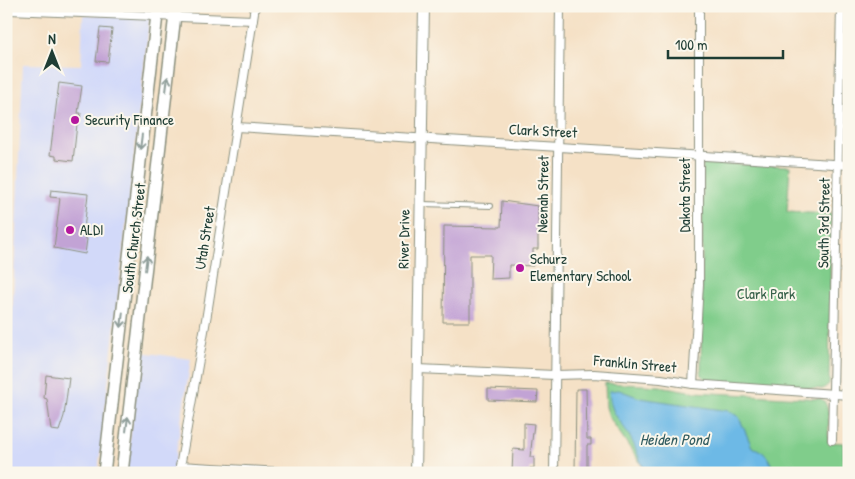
<svg xmlns="http://www.w3.org/2000/svg" width="855" height="479" font-family="'Patrick Hand',sans-serif">
  <rect width="100%" height="100%" fill="#fbf7ec"/>
  <filter id="ink" filterUnits="userSpaceOnUse"><feTurbulence type="fractalNoise" baseFrequency=".02" numOctaves="2"/><feDisplacementMap in="SourceGraphic" scale="10" xChannelSelector="R" yChannelSelector="G"/><feConvolveMatrix kernelMatrix="1 2 1 2 8 2 1 2 1" color-interpolation-filters="sRGB"/></filter>
  <filter id="wash" filterUnits="userSpaceOnUse"><feTurbulence type="fractalNoise" baseFrequency=".0096" numOctaves="4" result="noise"/><feDisplacementMap in="SourceGraphic" scale="20" xChannelSelector="R" yChannelSelector="G"/><feGaussianBlur stdDeviation="1.12" result="paint"/><feColorMatrix in="noise" values="0 0 0 0 0 0 0 0 0 0 0 0 0 0 0 0 0 1.4 0 .05"/><feComposite in="paint" operator="in"/></filter>
  <g filter="url(#wash)">
    <rect width="100%" height="100%" fill="#f5e1c6"/>
    <!-- built -->
    <g fill="#d2d9f9">
      <path d="M119 6H151L98 473H6V346H11L23 64 81 65 83 15 119 16Z"/>
      <path d="M140 352 191 359 173 473H126Z"/>
    </g>
    <!-- green -->
    <g fill="#80cd8b" stroke="#508560">
      <path d="M703 163 790 166 787 212 831 214 829 384 823 389 708 382 701 374Z"/>
      <path d="M605 383 660 386 694 392 822 399C832 408 828 429 828 442L843 443 844 473H647L609 417 606 407Z"/>
    </g>
    <!-- water -->
    <path fill="#6db9e6" stroke="#467b8d" d="M619 390 640 398 729 411 739 417 752 447C764 451 769 457 773 469L784 473 791 464 803 469 806 473H647C639 462 637 449 630 437 619 417 611 416 609 391Z"/>
    <g id="blocks">
      <!-- building -->
      <g fill="#c2a3d5">
        <path d="M100 28 112 29 108 62 96 61Z"/>
        <path d="M59 83 82 86 78 113H81L79 124H77L73 161 56 159V156L50 155Z"/>
        <path d="M51 190 88 194 83 238 87 239 85 254 54 248 60 198 50 197Z"/>
        <path d="M502 201 538 206V249H533V266L509 265V278L490 279 491 255H470V322H443L444 226 501 227Z"/>
        <path d="M46 375 69 378 64 416 59 431 51 430 47 399 44 398Z"/>
        <path d="M488 389 538 391 537 402 488 400Z"/>
        <path d="M576 389H586L587 439H591V445H587V473H575Z"/>
        <path d="M524 423 534 424 530 457H534V468H530L529 473H512L513 449 524 450Z"/>
      </g>
    </g>
  </g>
  <g filter="url(#ink)">
    <use href="#blocks" fill-opacity="0" stroke="#8a8f7d" stroke-width="1"/>
    <g fill="none" stroke-linecap="round" stroke-linejoin="round">
      <defs>
        <g id="service">
          <path d="M121 13 122 6"/>
          <path d="M422 204 491 206"/>
        </g>
        <g id="minor">
          <path d="M6 6 9 10 253 20"/>
          <path d="M236 127 849 165"/>
          <path d="M418 369 555 375 594 374 661 379 693 384 849 395"/>
          <path d="M693 384 699 284V6"/>
          <path d="M832 440 841 6"/>
          <path d="M180 466 297 473"/>
          <path d="M179 473 207 314 255 6"/>
          <path d="M554 473 560 6"/>
        </g>
        <path id="tertiary" d="M416 473 424 6"/>
        <g id="secondary">
          <path d="M104 473 158 6"/>
          <path d="M122 473 176 6"/>
        </g>
      </defs>
      <!-- service casing -->
      <use href="#service" stroke="#8a8f7d" stroke-width="6"/>
      <!-- minor casing -->
      <use href="#minor" stroke="#8a8f7d" stroke-width="10"/>
      <!-- tertiary casing -->
      <use href="#tertiary" stroke="#8a8f7d" stroke-width="12"/>
      <!-- secondary casing -->
      <use href="#secondary" stroke="#8a8f7d" stroke-width="14"/>
      <!-- service -->
      <use href="#service" stroke="#fff" stroke-width="4"/>
      <!-- minor -->
      <use href="#minor" stroke="#fff" stroke-width="8"/>
      <!-- tertiary -->
      <use href="#tertiary" stroke="#fff" stroke-width="10"/>
      <!-- secondary -->
      <use href="#secondary" stroke="#fff" stroke-width="11"/>
    </g>
    <!-- one-way arrows -->
    <defs><path id="oneway-shaft" d="M-6 0H5M1.5-3L5.5 0L1.5 3" fill="none" stroke-width="1.6" stroke-linecap="round" stroke-linejoin="round" transform="scale(1.25)"/></defs>
    <g stroke="#8f9e9a">
      <use href="#oneway-shaft" transform="translate(167 84) rotate(-83)"/>
      <use href="#oneway-shaft" transform="translate(141 142) rotate(97)"/>
      <use href="#oneway-shaft" transform="translate(146 263) rotate(-83)"/>
      <use href="#oneway-shaft" transform="translate(122 320) rotate(96)"/>
      <use href="#oneway-shaft" transform="translate(127 424) rotate(-83)"/>
    </g>
  </g>
  <!-- markers -->
  <g fill="#b5179e" stroke="#fbf7ec" stroke-width="2">
    <circle cx="75" cy="120" r="5"/>
    <circle cx="70" cy="230" r="5"/>
    <circle cx="520" cy="268" r="5"/>
  </g>
  <g text-anchor="middle" stroke-width="4" stroke-linejoin="round" paint-order="stroke">
    <!-- poi labels -->
    <g font-size="15" fill="#1f3d34" stroke="#fbf7ec" text-anchor="start">
      <text x="85" y="125">Security Finance</text>
      <text x="80" y="235">ALDI</text>
      <text x="530" y="264">Schurz<tspan x="530" dy="17">Elementary School</tspan></text>
    </g>
    <!-- street labels -->
    <g font-size="15" fill="#1f3d34" stroke="#fbf7ec">
      <text transform="translate(543 131) rotate(3)" y="5">Clark Street</text>
      <text transform="translate(543 194) rotate(-89)" y="5">Neenah Street</text>
      <text transform="translate(685 195) rotate(-90)" y="5">Dakota Street</text>
      <text transform="translate(824 223) rotate(-89)" y="5">South 3rd Street</text>
      <text transform="translate(134 238) rotate(-83)" y="5">South Church Street</text>
      <text transform="translate(205 238) rotate(-81)" y="5">Utah Street</text>
      <text transform="translate(404 239) rotate(-89)" y="5">River Drive</text>
      <text transform="translate(635 364) rotate(5)" y="5">Franklin Street</text>
    </g>
    <!-- park labels -->
    <g font-size="15" fill="#37614a" stroke="#fbf7ec">
      <text x="766" y="299">Clark Park</text>
    </g>
    <!-- water labels -->
    <g font-size="16" font-style="italic" fill="#325c60" stroke="#fbf7ec">
      <text x="674" y="445">Heiden Pond</text>
    </g>
  </g>
  <!-- margin -->
  <rect width="855" height="479" fill="none" stroke="#fbf7ec" stroke-width="25"/>
  <!-- north arrow -->
  <g transform="translate(52 52)" stroke="#fbf7ec" stroke-width="4" paint-order="stroke">
  <path d="M0-4L9 19L0 12L-9 19Z" fill="#1f3d34"/>
  <text y="-8" font-size="14" font-weight="bold" text-anchor="middle" fill="#1f3d34">N</text>
  </g>
  <!-- scale -->
  <path d="M668 50v8h115v-8" fill="none" stroke="#1f3d34" stroke-width="2.5"/>
  <text x="675" y="50" font-size="15" fill="#1f3d34" stroke="#fbf7ec" stroke-width="4" paint-order="stroke">100 m</text>
</svg>
